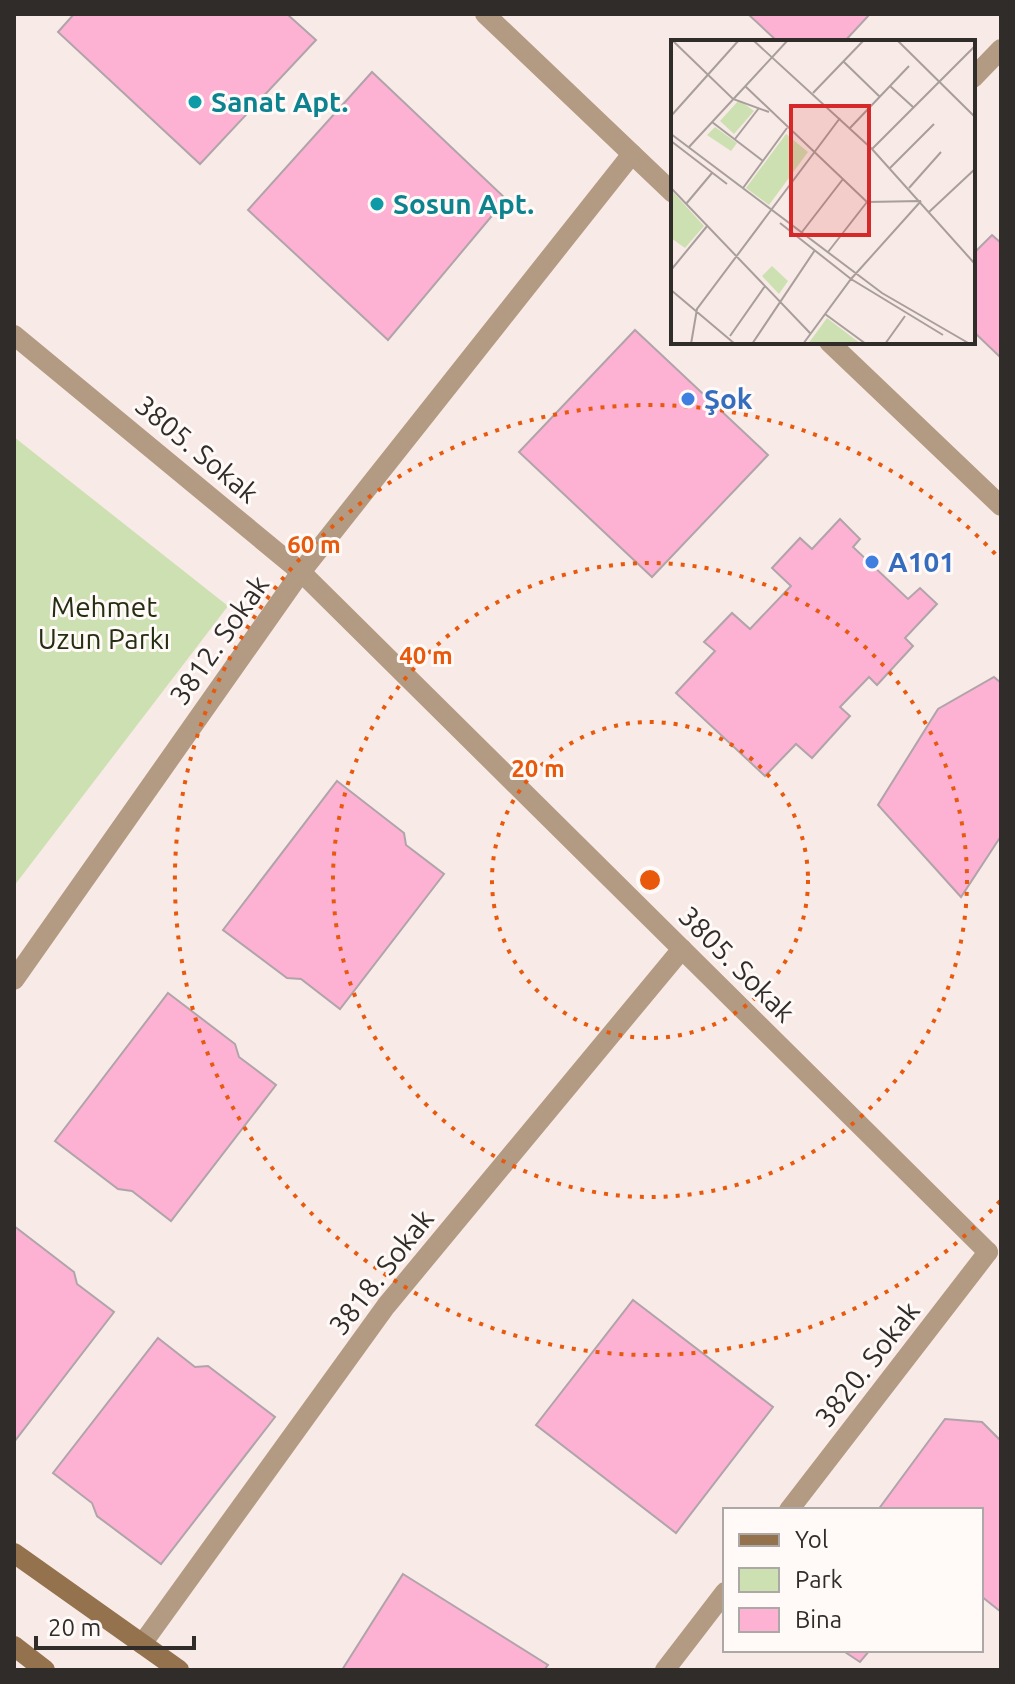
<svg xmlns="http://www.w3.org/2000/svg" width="1015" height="1684" font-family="Ubuntu,sans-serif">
  <rect width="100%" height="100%" fill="#f8eae6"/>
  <!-- green -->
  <path fill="#cde0b1" d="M14 437 228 606 14 886Z"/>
  <!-- building -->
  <g fill="#fdb2d4" stroke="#b0a4a9" stroke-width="2">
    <path d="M74 14H287L316 40 200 164 58 32Z"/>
    <path d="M748 14H870L844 42H778Z"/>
    <path d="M372 72 506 199 388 340 248 210Z"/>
    <path d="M992 235 1001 243V358L973 331V254Z"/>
    <path d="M635 330 768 455 652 577 519 452Z"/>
    <path d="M840 519 860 539 853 547 908 599 920 588 937 604 905 638 913 646 877 685 869 677 840 707 850 716 812 758 796 744 765 776 676 693 715 651 704 642 732 613 750 629 791 586 772 568 800 538 812 549Z"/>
    <path d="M994 677 1001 683V836L961 897 878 805 938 709Z"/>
    <path d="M337 781 404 833 406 845 444 874 340 1009 301 979 287 978 223 930Z"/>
    <path d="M168 993 235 1044 239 1057 276 1085 171 1221 132 1191 118 1189 55 1141Z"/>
    <path d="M14 1226 74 1272 77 1284 114 1312 14 1442Z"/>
    <path d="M633 1300 773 1407 676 1533 536 1425Z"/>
    <path d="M158 1338 195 1367 208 1366 275 1417 161 1564 97 1516 92 1503 53 1473Z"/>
    <path d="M945 1419 982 1422 1001 1441V1612L981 1596V1510H878Z"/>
    <path d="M403 1574 548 1665 544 1670H342Z"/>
    <path d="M842 1650H870L860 1662Z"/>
  </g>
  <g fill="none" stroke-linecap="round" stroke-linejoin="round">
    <!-- minor -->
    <g stroke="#b29b82" stroke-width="20">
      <path d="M485 14 673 193"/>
      <path d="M973 78 1001 49"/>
      <path d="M14 335 301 572 988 1252"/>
      <path d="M829 342 1001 506"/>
      <path d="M14 980 301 572 632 154"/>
      <path d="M789 1510 988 1252"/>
      <path d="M142 1644 386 1306 682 949"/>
      <path d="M665 1670 725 1592"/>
    </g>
    <!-- secondary -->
    <g stroke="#94724e" stroke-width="20">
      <path d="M14 1553 179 1670"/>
      <path d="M14 1646 45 1670"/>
    </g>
  </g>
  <!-- distance rings -->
  <g fill="none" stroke="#e8590c" stroke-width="4" stroke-dasharray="4 8">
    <circle cx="650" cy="880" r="158"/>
    <circle cx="650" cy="880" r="317"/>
    <path d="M1000 1201A475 475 0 1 1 1000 559"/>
  </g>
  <!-- markers -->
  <g fill="#0f9aa8" stroke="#fffaf8" stroke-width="3">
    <circle cx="195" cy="102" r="8"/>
    <circle cx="377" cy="204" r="8"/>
  </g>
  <g fill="#3f7fe0" stroke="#fffaf8" stroke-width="3">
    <circle cx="688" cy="399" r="8"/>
    <circle cx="872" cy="562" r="8"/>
  </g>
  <g text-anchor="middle" stroke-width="6" stroke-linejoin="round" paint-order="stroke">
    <!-- culture labels -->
    <g font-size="28" font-weight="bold" fill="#0d838f" stroke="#fffaf8" text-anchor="start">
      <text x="211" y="112">Sanat Apt.</text>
      <text x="393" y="214">Sosun Apt.</text>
    </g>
    <!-- shop labels -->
    <g font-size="28" font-weight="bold" fill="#366cbe" stroke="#fffaf8" text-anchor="start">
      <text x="704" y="409">Şok</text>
      <text x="888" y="572">A101</text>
    </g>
    <!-- street labels -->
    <g font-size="28" fill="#302c2a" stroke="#fffaf8">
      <text transform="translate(197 449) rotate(40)" y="10">3805. Sokak</text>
      <text transform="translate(219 640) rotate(-55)" y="10">3812. Sokak</text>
      <text transform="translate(737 964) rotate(45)" y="10">3805. Sokak</text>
      <text transform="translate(381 1272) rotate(-52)" y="10">3818. Sokak</text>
      <text transform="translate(867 1364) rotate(-52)" y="10">3820. Sokak</text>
    </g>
    <!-- park labels -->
    <g font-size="28" fill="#242e10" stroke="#fffaf8">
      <text x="104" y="617">Mehmet<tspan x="104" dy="32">Uzun Parkı</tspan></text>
    </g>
  </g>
  <!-- overview -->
  <g transform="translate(671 40)">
    <rect width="304" height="304" fill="#f8eae6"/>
    <path d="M68 60 83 71 63 94 49 81ZM44 87 66 103 60 111 36 95ZM115 94 137 112 98 165 75 148ZM1 151 33 186 14 208 0 198ZM101 226 117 241 108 254 91 236ZM156 278 190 304H137Z" fill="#cde0b1"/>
    <path fill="none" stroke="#a89e9b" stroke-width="2" d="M1 0 62 59 98 72M82 0 201 109 304 224M226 0 304 77M173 22 209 57M74 46 196 162M219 46 242 67M142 53 193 0M0 76 68 0M41 82 92 121M179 88 238 26M0 94 211 253 299 304M64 99 88 68M0 101 56 144M18 107 117 0M201 109 304 6M219 128 263 84M0 148 139 293M72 148 116 88M238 148 270 112M196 162 250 161M15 164 41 133M258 172 304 129M109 183 180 239 272 295M131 192 172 139M157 212 196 162M0 230 37 185M0 250 64 304M154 274 195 304M59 296 94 246M20 304 26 269 169 78M81 304 144 210M132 304 180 239 250 161M214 304 234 276"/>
    <path fill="#d62828" fill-opacity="0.15" stroke="#d62828" stroke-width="4" d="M120 66H198V195H120Z"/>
    <rect width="304" height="304" fill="none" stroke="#302c2a" stroke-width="4"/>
  </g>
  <circle cx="650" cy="880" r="12" fill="#e8590c" stroke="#fffaf8" stroke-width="4"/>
  <g font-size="24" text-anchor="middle" font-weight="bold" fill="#e8590c" stroke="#fffaf8" stroke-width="6" stroke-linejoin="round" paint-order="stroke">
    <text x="314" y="553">60 m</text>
    <text x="426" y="664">40 m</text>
    <text x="538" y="777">20 m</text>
  </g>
  <!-- border -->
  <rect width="1015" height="1684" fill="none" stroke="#302c2a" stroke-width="32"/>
  <!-- legend -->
  <rect x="723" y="1508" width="260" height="144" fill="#fffaf8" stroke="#aca8a6" stroke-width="2"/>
  <rect x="739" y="1534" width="40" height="12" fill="#94724e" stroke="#aca8a6" stroke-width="2"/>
  <text x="795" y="1548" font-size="24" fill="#302c2a">Yol</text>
  <rect x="739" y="1568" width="40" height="24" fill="#cde0b1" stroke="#aca8a6" stroke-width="2"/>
  <text x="795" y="1588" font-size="24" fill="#302c2a">Park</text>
  <rect x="739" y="1608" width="40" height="24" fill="#fdb2d4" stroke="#aca8a6" stroke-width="2"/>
  <text x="795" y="1628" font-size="24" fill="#302c2a">Bina</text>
  <!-- scale -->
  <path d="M36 1636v12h158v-12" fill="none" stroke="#302c2a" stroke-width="4"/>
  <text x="48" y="1636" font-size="24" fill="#302c2a" stroke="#fffaf8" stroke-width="6" paint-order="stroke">20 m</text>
</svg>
